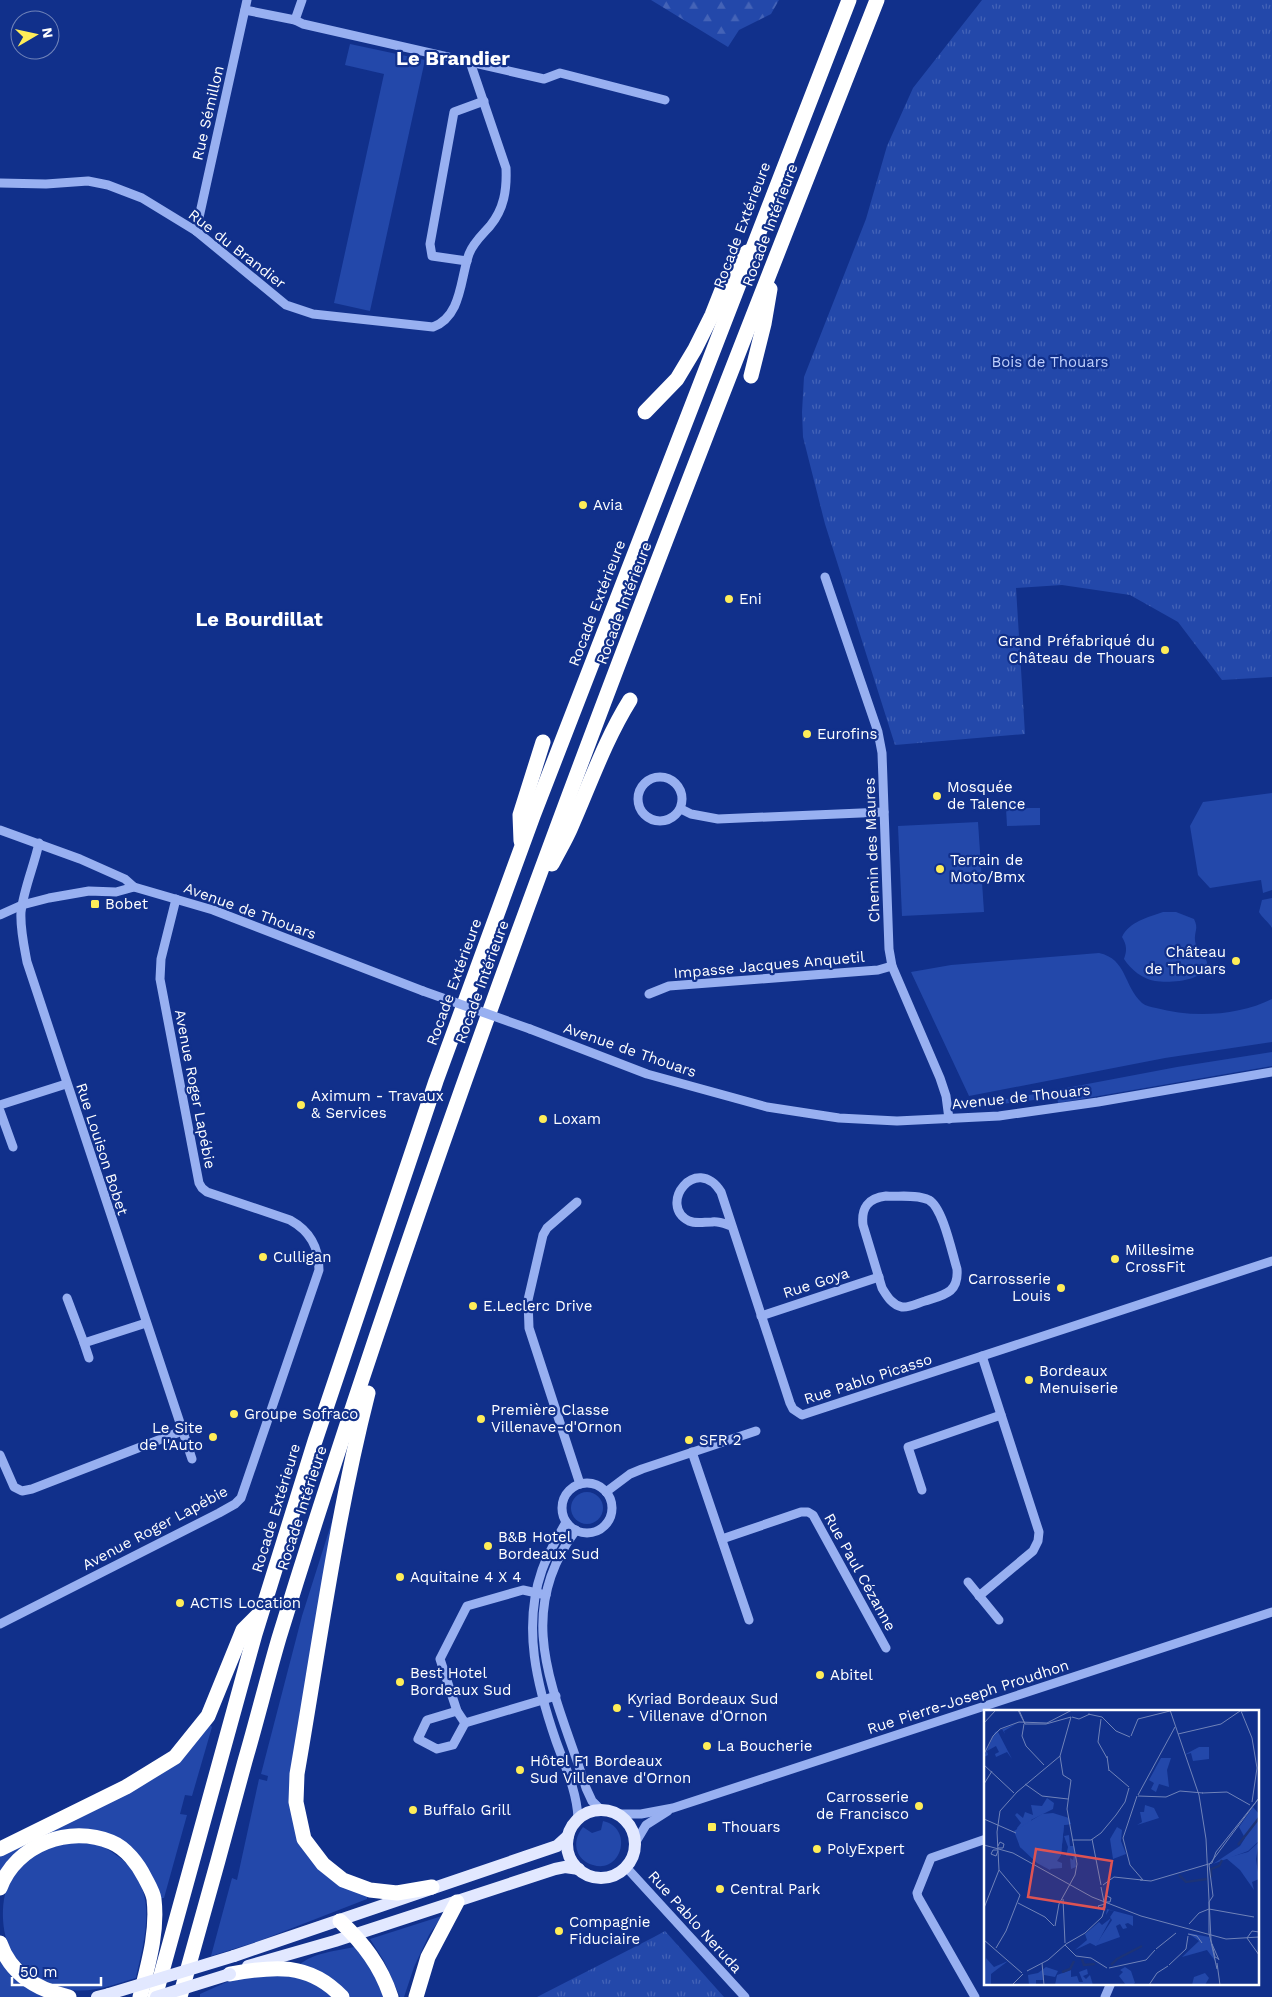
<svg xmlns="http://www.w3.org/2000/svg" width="1272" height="1997" font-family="'Work Sans',sans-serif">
  <defs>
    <pattern id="forest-firs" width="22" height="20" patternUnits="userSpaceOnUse" patternTransform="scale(1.25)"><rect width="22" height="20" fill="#2348aa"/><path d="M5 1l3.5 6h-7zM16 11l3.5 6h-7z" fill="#4463b7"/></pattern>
    <pattern id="park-tufts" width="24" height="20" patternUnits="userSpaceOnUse" patternTransform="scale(1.25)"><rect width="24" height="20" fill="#2348aa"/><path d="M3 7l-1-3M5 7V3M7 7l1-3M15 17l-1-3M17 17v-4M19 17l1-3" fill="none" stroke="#4463b7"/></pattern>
  </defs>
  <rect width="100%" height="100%" fill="#11308b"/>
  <!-- grass -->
  <g fill="#2348aa">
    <path d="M350 44 425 60 370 311 334 303 384 74 345 65Z"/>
    <path d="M1272 793V890L1263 893 1261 880 1210 888 1198 875 1190 826 1203 802Z"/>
    <path d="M1006 808H1040V825L1007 826Z"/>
    <path d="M978 822 984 912 902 916 898 826Z"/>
    <path d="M1272 898V928C1268 921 1262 918 1259 912L1262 900Z"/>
    <path d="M1163 912H1176L1194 919C1199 929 1194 931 1195 941 1196 950 1208 958 1207 964 1204 982 1169 983 1155 981 1143 979 1131 970 1124 959 1127 951 1127 945 1122 937 1129 922 1148 917 1163 912Z"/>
    <path d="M1099 953C1127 959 1123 985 1142 1003 1146 1006 1151 1007 1156 1008 1192 1018 1238 1016 1272 999V1042L1165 1058 969 1096 911 972 951 965Z"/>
    <path d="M1272 1052V1066L1058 1103 1057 1097 977 1107 976 1105 1177 1067Z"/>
    <circle cx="587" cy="1508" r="16"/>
    <path d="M334 1515 297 1831 367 1895V1899L259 1941 211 1956 232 1878 237 1880 259 1779 267 1781 268 1776 261 1774 302 1616Z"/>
    <path d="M210 1725 212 1727 192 1796 185 1795 180 1814 187 1815 164 1898H160L140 1859 64 1831 0 1874V1851L122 1795Z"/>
    <path d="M603 1821C634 1828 622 1874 593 1865 586 1863 581 1859 578 1853 574 1843 577 1835 583 1827L592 1833 601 1830Z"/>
    <path d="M74 1842C81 1843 89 1843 97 1845 106 1847 115 1854 123 1860 159 1892 145 1938 136 1978 115 1984 94 1993 72 1990 49 1987 22 1970 10 1949 0 1928 0 1892 14 1873 29 1853 51 1846 74 1842Z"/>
    <path d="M442 1916 429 1935 414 1967 404 1997H400L384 1961 370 1939Z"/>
    <path d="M358 1946 374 1972 385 1997H348L299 1965C314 1952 339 1951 358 1946Z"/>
    <path d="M0 1958 44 1997H0Z"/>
    <path d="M253 1973C286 1976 306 1974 333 1997H200V1994L238 1977Z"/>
  </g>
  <!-- forest -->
  <path fill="url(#forest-firs)" d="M651 0H779L771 14 739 30 728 47Z"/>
  <!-- park -->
  <g fill="url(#park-tufts)">
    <path d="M982 0H1272V677L1222 680 1178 622 1130 595 1062 585 1016 588 1025 734 895 745 825 524 803 437 802 412 804 377 866 219 887 146 913 88Z"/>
    <path d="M665 1931 724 1997H537L654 1937Z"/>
  </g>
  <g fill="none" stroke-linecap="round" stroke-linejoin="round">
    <!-- minor -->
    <g stroke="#98b0f1" stroke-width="9">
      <path d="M245 10 295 20 303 24 544 79 560 73 665 100"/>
      <path d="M295 20 302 0"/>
      <path d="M0 183 46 184 88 181 108 185 142 198 196 231 286 305 313 314 433 327C462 316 460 279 469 254 473 243 482 235 490 226 504 209 507 190 506 168L470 62"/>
      <path d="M196 231 247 0"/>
      <path d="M467 261 432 256 430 244 454 112 484 101"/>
      <path d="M825 577 878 732 882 753 889 949 892 966 940 1078 946 1096 949 1119"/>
      <circle cx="660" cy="799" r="22"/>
      <path d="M681 809 691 814 718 819 884 812"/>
      <path d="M0 830 80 859 125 879 134 887 213 910 423 991"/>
      <path d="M39 843C34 866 24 888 21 912 20 928 24 946 27 962L192 1459"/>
      <path d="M0 915 22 905 49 898 89 891 116 892 134 887"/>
      <path d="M649 994 669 986 878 970 892 966"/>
      <path d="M530 1029 647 1074 767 1107 839 1118 897 1121 999 1116 1098 1102 1272 1072"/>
      <path d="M0 1105 66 1084"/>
      <path d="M0 1111 13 1147"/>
      <path d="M886 1196C898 1197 917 1194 929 1200 943 1208 952 1253 957 1269 959 1293 944 1295 925 1301 918 1303 909 1308 902 1307 892 1305 887 1296 882 1288L863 1225C861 1208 868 1198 886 1196Z"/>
      <path d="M577 1202 547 1228 543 1235 528 1300 529 1328 580 1484"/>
      <path d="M731 1226C725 1224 719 1221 712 1222 704 1222 696 1224 689 1221 657 1205 696 1153 721 1192L790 1403 793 1409 802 1415 1272 1261"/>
      <path d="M67 1298 84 1343 146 1323"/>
      <path d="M761 1316 879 1277"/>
      <path d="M84 1343 89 1358"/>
      <path d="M692 1452 749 1620"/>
      <path d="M0 1455 14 1487 22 1491 32 1489 182 1431"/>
      <circle cx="587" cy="1508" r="25"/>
      <path d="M922 1490 908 1447 1001 1415"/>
      <path d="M606 1492 630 1474 642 1469 756 1431"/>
      <path d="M566 1522C558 1537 548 1553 542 1570 522 1627 537 1686 556 1741 565 1766 577 1792 578 1818"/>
      <path d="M576 1530C510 1618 558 1697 586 1788L592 1801 601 1810"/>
      <path d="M722 1539 801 1512H808L813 1515 886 1648"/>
      <path d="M968 1582 999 1620"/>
      <path d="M546 1595 523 1590 467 1606 440 1659 457 1711 465 1723 556 1696"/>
      <path d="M979 1596 1033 1551 1038 1541 1039 1532 982 1356"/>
      <path d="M0 1624 219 1513 235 1504 241 1498 319 1270C319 1247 310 1231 290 1220L207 1192 202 1188 199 1183 160 979 161 959 176 899"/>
      <path d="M457 1711 427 1720 418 1739 437 1749 453 1745 465 1723"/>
      <path d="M618 1814H641L673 1808 1272 1612"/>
      <path d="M634 1845 646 1825 668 1811"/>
      <path d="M626 1867 745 1997"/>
      <path d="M975 1997 918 1897 917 1893 931 1858 986 1839"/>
      <path d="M1105 1997 1111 1983"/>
    </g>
    <!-- major -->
    <g stroke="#e2e8ff" stroke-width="12">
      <circle cx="601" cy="1844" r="34"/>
      <path d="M234 1956 557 1846 568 1836"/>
      <path d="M248 1966 335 1941 555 1869 565 1867 579 1869"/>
      <path d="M97 1997 109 1994"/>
    </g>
    <!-- highway -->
    <g stroke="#fff" stroke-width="15">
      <path d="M751 376 764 324 770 289"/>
      <path d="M645 412 677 379 695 349 712 315 729 272 747 252"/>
      <path d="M521 841 520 815 543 742"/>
      <path d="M552 864C558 852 566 839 571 827 590 784 605 740 630 700"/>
      <path d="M368 1393C336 1518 319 1647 297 1774L296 1802 304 1839 323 1864 343 1880 370 1890 397 1893 432 1887"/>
      <path d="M0 1849 126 1787 175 1757 208 1716 243 1630 260 1613"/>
      <path d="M0 1888C16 1844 70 1825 111 1842 126 1848 138 1864 145 1878 148 1884 153 1892 154 1899 158 1932 148 1965 140 1997"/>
      <path d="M340 1921C363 1943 381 1966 391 1997"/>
      <path d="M0 1943C11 1975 38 1990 69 1997"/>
      <path d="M230 1974C273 1966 309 1962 342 1997"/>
      <path d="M155 1997 255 1634 315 1441 436 1081 533 816 849 0"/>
      <path d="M180 1997C202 1918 224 1840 245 1761 257 1720 267 1679 279 1638 450 1082 664 541 877 0"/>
      <path d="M416 1997 428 1957 457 1902"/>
    </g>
    <!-- minor-bridge -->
    <path stroke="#98b0f1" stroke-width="9" d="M423 991 530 1029"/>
    <!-- major-bridge -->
    <g stroke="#e2e8ff" stroke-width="12">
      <path d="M109 1994 234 1956"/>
      <path d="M156 1997 230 1974"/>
    </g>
  </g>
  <!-- markers -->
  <g fill="#ffed58" stroke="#11308b" stroke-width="2">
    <circle cx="583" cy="505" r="5"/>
    <circle cx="729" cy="599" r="5"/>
    <circle cx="1165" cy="650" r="5"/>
    <circle cx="807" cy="734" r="5"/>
    <circle cx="937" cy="796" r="5"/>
    <circle cx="940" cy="869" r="5"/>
    <rect x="90" y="899" width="10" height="10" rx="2.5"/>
    <circle cx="1236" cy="961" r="5"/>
    <circle cx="301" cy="1105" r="5"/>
    <circle cx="543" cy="1119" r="5"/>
    <circle cx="263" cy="1257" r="5"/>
    <circle cx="1115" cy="1259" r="5"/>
    <circle cx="1061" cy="1288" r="5"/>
    <circle cx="473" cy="1306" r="5"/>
    <circle cx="1029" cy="1380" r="5"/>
    <circle cx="234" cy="1414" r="5"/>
    <circle cx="481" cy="1419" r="5"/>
    <circle cx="213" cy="1437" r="5"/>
    <circle cx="689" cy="1440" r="5"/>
    <circle cx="488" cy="1546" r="5"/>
    <circle cx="400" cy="1577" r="5"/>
    <circle cx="180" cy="1603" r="5"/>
    <circle cx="820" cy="1675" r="5"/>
    <circle cx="400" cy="1682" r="5"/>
    <circle cx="617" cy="1708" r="5"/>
    <circle cx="707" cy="1746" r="5"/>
    <circle cx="520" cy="1770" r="5"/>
    <circle cx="919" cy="1806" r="5"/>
    <circle cx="413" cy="1810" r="5"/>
    <rect x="707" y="1822" width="10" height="10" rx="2.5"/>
    <circle cx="817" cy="1849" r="5"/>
    <circle cx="720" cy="1889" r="5"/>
    <circle cx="559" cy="1931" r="5"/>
  </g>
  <g text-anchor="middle" stroke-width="4.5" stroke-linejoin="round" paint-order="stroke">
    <!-- street labels -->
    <g font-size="15" fill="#fff" stroke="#11308b">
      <text transform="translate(208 113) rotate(-77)" y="5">Rue Sémillon</text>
      <text transform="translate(742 225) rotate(-69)" y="5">Rocade Extérieure</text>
      <text transform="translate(770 225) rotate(-69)" y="5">Rocade Intérieure</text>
      <text transform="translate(237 249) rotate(38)" y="5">Rue du Brandier</text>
      <text transform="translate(597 603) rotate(-69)" y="5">Rocade Extérieure</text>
      <text transform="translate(624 603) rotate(-69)" y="5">Rocade Intérieure</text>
      <text transform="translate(872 850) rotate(-92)" y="5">Chemin des Maures</text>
      <text transform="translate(250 911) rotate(20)" y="5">Avenue de Thouars</text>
      <text transform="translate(769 965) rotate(-5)" y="5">Impasse Jacques Anquetil</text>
      <text transform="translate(454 982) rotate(-70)" y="5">Rocade Extérieure</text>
      <text transform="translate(482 982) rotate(-70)" y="5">Rocade Intérieure</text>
      <text transform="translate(630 1050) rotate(19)" y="5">Avenue de Thouars</text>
      <text transform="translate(195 1089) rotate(79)" y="5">Avenue Roger Lapébie</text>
      <text transform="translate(1021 1097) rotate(-6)" y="5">Avenue de Thouars</text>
      <text transform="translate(102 1149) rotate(72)" y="5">Rue Louison Bobet</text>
      <text transform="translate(816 1283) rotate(-18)" y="5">Rue Goya</text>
      <text transform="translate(868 1379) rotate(-18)" y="5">Rue Pablo Picasso</text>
      <text transform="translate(276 1508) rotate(-73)" y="5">Rocade Extérieure</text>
      <text transform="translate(302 1508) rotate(-72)" y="5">Rocade Intérieure</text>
      <text transform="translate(155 1528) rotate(-28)" y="5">Avenue Roger Lapébie</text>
      <text transform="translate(860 1572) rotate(61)" y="5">Rue Paul Cézanne</text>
      <text transform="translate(968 1697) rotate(-18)" y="5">Rue Pierre-Joseph Proudhon</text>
      <text transform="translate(695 1922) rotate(48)" y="5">Rue Pablo Neruda</text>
    </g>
    <!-- park labels -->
    <g font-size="15" fill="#bfcffc" stroke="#11308b">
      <text x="1050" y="367">Bois de Thouars</text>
    </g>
    <!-- poi labels -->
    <g font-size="15" fill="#fff" stroke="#11308b" text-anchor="start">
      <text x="593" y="510">Avia</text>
      <text x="739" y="604">Eni</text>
      <text x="1155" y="646" text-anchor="end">Grand Préfabriqué du<tspan x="1155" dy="17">Château de Thouars</tspan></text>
      <text x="817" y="739">Eurofins</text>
      <text x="947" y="792">Mosquée<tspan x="947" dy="17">de Talence</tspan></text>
      <text x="950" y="865">Terrain de<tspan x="950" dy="17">Moto/Bmx</tspan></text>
      <text x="105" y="909">Bobet</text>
      <text x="1226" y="957" text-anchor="end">Château<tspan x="1226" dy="17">de Thouars</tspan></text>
      <text x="311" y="1101">Aximum - Travaux<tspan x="311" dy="17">&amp; Services</tspan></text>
      <text x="553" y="1124">Loxam</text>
      <text x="1125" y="1255">Millesime<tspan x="1125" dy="17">CrossFit</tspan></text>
      <text x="273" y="1262">Culligan</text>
      <text x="1051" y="1284" text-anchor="end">Carrosserie<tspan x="1051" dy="17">Louis</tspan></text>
      <text x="483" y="1311">E.Leclerc Drive</text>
      <text x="1039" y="1376">Bordeaux<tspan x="1039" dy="17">Menuiserie</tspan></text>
      <text x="491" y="1415">Première Classe<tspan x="491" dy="17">Villenave-d'Ornon</tspan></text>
      <text x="244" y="1419">Groupe Sofraco</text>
      <text x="203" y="1433" text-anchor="end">Le Site<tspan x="203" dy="17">de l'Auto</tspan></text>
      <text x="699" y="1445">SFR 2</text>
      <text x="498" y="1542">B&amp;B Hotel<tspan x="498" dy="17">Bordeaux Sud</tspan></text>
      <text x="410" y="1582">Aquitaine 4 X 4</text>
      <text x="190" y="1608">ACTIS Location</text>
      <text x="410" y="1678">Best Hotel<tspan x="410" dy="17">Bordeaux Sud</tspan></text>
      <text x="830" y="1680">Abitel</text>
      <text x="627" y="1704">Kyriad Bordeaux Sud<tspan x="627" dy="17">- Villenave d'Ornon</tspan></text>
      <text x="717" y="1751">La Boucherie</text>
      <text x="530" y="1766">Hôtel F1 Bordeaux<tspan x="530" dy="17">Sud Villenave d'Ornon</tspan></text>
      <text x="909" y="1802" text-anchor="end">Carrosserie<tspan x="909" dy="17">de Francisco</tspan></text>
      <text x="423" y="1815">Buffalo Grill</text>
      <text x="722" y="1832">Thouars</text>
      <text x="827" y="1854">PolyExpert</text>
      <text x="730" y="1894">Central Park</text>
      <text x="569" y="1927">Compagnie<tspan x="569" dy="17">Fiduciaire</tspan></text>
    </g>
    <!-- district labels -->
    <g font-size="20" font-weight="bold" fill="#fff" stroke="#11308b">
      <text x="453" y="65">Le Brandier</text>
      <text x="259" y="626">Le Bourdillat</text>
    </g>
  </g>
  <!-- overview -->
  <g transform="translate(984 1710)">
    <rect width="275" height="275" fill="#11308b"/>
    <path d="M177 48H187L183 60 185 77 175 74 172 82 167 79 170 73 165 70ZM161 95 170 98 175 108 153 115 158 112 156 102H160ZM85 125 86 136H90L92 157 87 159 86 148 89 150 90 145 82 146 84 137 80 126ZM204 223 225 227 232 252 223 240 198 247 215 231ZM103 259 104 264 99 266 102 269 106 265 109 275H71L73 265 87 260V267L93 266 95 272H99L95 262Z" fill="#2348aa"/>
    <path d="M63 88 70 93 69 99 47 110 49 115 82 107 87 114 80 115 77 145 66 160 53 153 36 137 33 118 37 113 31 105 33 103 39 108 41 102 49 105 47 95 58 96ZM275 132 272 149 275 169 268 172 270 180 256 160 242 148 264 142ZM123 199 149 206V216L144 213 141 214 143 218 139 219 136 214 132 216 136 227 111 236 128 210 126 207 130 201 125 200 122 205ZM221 263 225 268 221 275H208L210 267Z" fill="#2348aa"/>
    <path d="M32 14 20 21 21 24 18 19 14 22 28 49 23 42 12 47 11 44 15 42 12 36 3 41 4 45 0 47 11 22ZM215 37H225V49L209 51 207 43 200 45ZM269 97 275 104V131L264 141 229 154 256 136 261 128 255 117ZM69 103 85 108 87 114 80 115 77 145 73 151 78 153V158L65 159 36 137 30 121 58 104ZM133 117 138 120 137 131 142 144 129 149 126 129ZM127 208 112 236 106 233 91 240 103 230 101 224 115 212 118 215ZM2 248 10 257 24 251 7 264V275H0ZM62 257 74 261 71 267 60 265 59 270H52V275H45L44 265 54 263ZM141 257 147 261 151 273 148 275H142L135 266 139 262 136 260Z" fill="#2348aa"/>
    <path fill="none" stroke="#1c3378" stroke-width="2.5" d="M254 135 275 108M195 165 202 172 223 169M227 167V159L235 156 238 150M98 249 100 255 111 254M127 255 133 249 158 236M78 262 86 259 90 251"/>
    <path fill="none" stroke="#7083b9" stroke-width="1" d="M34 0 41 14 35 0M186 0 215 85 222 129 227 230 231 247 235 249M257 1 268 28 273 58 268 92M258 1 275 0M104 4 118 7 132 21 146 27M88 7 95 9 106 4M117 9 114 32 123 48M0 13 11 1M40 14 38 26 42 36 60 55M41 14H62L87 7M194 24 237 14 256 1M147 26 154 9 186 1M0 44 9 26 16 19 35 12 63 13 88 0M123 46 125 61M0 55 30 83M125 60 145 77M0 74 8 61M41 74 58 86 84 89M218 83 243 82 266 95M154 85 191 17M153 86 139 128 146 155 159 170M154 86 182 87 196 81 219 83M0 109 32 123M108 129 117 175M88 130H107M107 130 117 123 132 105 141 92 145 78M0 135 29 143 108 187 157 206 242 229 275 227M14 136 16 132 20 134 19 138H14M14 140H9L7 144 12 146 14 141M15 160 36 185 22 221M156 170 167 171 228 153 232 142 275 88M119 175 130 167 158 170M79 189 81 233M121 191 123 186 127 188 126 192H121M34 193 61 207 70 216M121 196 117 199 114 196 121 194M0 198 15 160 13 122 16 101 33 82 76 46 87 7M225 199 270 207M205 214 215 203 225 199M71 216 75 194 91 165 93 154 83 99 87 70 79 65 76 46M275 222 268 221 263 228 275 245M204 224 213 226 218 233M0 230 38 263M82 234 101 223 118 207 121 197 117 177M228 234 235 250M81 235 92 246 107 248 123 258M12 238 22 221M172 239 192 223M58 253 60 275M233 253 236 275M185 255 202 239 204 226M125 258 162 250 171 240M233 259 225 223V192L229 186 225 155 275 88M43 261 64 250 82 234M28 275 39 264M165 275 173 263 184 256"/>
    <path fill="#de5353" fill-opacity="0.15" stroke="#de5353" stroke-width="2.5" d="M52 139 128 151 120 199 44 187Z"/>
    <rect width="275" height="275" fill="none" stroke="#fff" stroke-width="2.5"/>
  </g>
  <!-- north arrow -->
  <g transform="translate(35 35) rotate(81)"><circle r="24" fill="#11308b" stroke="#7083b9"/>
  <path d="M0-4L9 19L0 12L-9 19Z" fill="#ffed58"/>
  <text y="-8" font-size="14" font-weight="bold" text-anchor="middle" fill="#ffffff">N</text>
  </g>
  <!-- scale -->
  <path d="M12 1977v8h89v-8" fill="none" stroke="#ffffff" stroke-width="2.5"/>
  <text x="20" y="1977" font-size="15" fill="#ffffff" stroke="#11308b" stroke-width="4" paint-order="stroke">50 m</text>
</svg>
